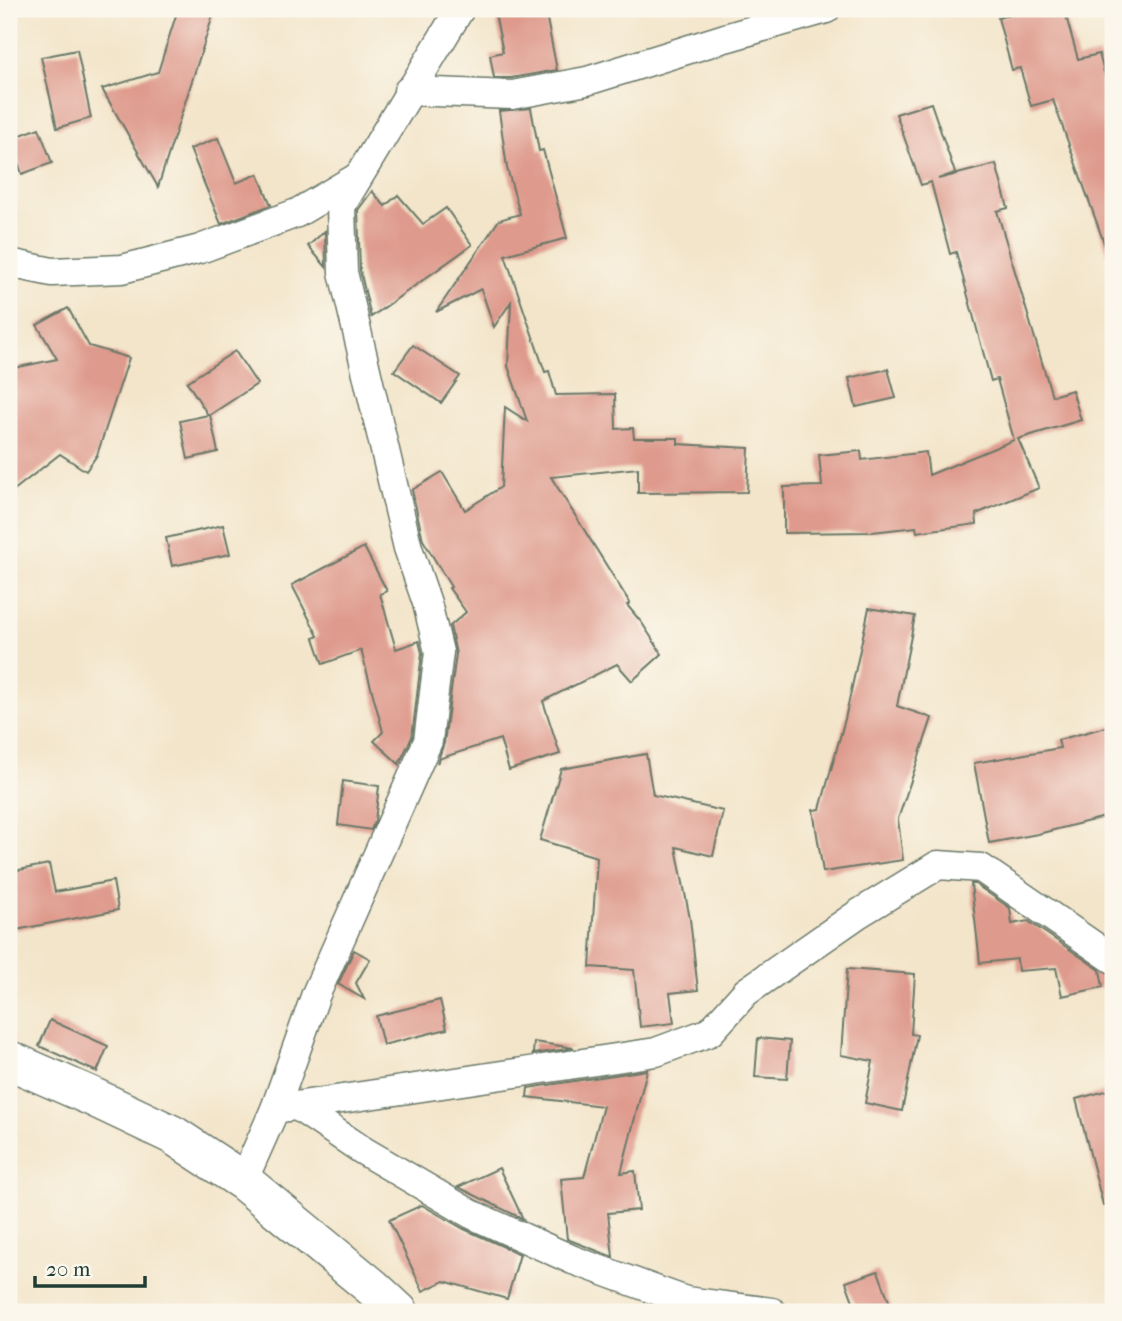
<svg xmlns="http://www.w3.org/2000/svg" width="1122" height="1321" font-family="'IM FELL French Canon',serif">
  <rect width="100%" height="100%" fill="#fbf7ec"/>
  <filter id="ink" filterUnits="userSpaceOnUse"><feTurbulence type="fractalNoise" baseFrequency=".0143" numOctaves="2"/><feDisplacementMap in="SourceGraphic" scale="14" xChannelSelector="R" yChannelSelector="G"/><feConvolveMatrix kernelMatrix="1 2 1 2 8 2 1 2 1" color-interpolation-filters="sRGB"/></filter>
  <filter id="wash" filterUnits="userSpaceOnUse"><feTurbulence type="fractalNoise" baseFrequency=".00686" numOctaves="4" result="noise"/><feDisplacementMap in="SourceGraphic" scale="28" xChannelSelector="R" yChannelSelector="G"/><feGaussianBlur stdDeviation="1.57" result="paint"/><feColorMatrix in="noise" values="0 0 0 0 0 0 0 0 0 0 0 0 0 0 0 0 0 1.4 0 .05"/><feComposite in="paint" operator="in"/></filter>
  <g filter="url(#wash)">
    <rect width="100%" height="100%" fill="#f3e5ca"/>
    <g id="blocks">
      <!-- building -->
      <g fill="#de9a8c">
        <path d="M178 9H215L158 187 102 89 158 72Z"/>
        <path d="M494 9H545L557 70 511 78H494L490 55 503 52Z"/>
        <path d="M1032 9H1064L1078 59 1099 54 1113 104V256L1109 257 1053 100 1031 106 1020 68 1012 70 998 18Z"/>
        <path d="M77 50 91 118 57 128 41 57Z"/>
        <path d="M931 103 955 173 938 179 996 164 1008 208 997 211 1052 396 1072 390 1081 420 1018 439 1039 488 976 514 977 524 917 532 916 527 872 532 784 533V487L822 486 819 455 861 451 862 460 926 452 929 475 1014 440 997 379 991 381 956 252 950 254 931 182 921 185 896 114Z"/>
        <path d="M531 108 539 151 543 150 567 238 505 255 545 372 549 371 556 395 615 394 616 429 633 428 634 438H678V444L749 448 747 492 638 493V468L551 477 630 603 627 605 642 623 662 654 632 681 617 664 543 701 560 754 509 770 500 739 441 758 437 763 444 743 456 654 450 626 466 612 449 588 451 587 423 540 412 490 442 472 465 510 501 487 505 407 527 421 508 366 511 302 494 327 481 289 436 312 499 220 520 214 507 168 499 111Z"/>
        <path d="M39 128 52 163 22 174 10 139Z"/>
        <path d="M218 138 236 183 258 174 271 205 221 224 190 149Z"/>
        <path d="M372 191 385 206 398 195 423 224 446 208 472 245 371 317 360 270 358 210Z"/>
        <path d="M325 231 326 267 308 246Z"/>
        <path d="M68 308 89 346 129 358 97 455 86 471 60 454 9 494V369L57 359 37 325Z"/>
        <path d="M413 345 460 376 441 403 394 371Z"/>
        <path d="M235 351 257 384 210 415 218 452 188 459 180 421 208 415 187 382Z"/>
        <path d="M888 369 896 398 856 407 849 378Z"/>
        <path d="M223 525 230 554 172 566 166 538Z"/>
        <path d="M364 547 387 591 380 594 396 649 419 641 422 653 412 737 399 764 374 741 383 732 361 650 323 664 314 638 318 636 292 585Z"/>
        <path d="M869 608 915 616 897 706 932 718 898 819 903 860 823 872 813 810 820 809 845 719Z"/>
        <path d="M1113 725V815L1038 834 989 843 974 763 1060 748 1058 740Z"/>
        <path d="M646 754 653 795 723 811 713 856 676 847 690 919 698 990 670 993 674 1023 640 1027 634 970 590 967 597 857 540 840 561 769Z"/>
        <path d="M343 781 379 786 375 821 371 830 338 825Z"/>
        <path d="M49 864 55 892 113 881 118 910 16 930 9 891V872Z"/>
        <path d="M971 884H975L1010 908 1012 924 1028 921 1100 970 1103 987 1062 996 1056 968 1018 971 1017 959 980 963Z"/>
        <path d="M354 950 370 959 356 983 364 999 338 984Z"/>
        <path d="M847 969 915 974 911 1034 917 1035 902 1111 865 1103 873 1061 841 1055Z"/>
        <path d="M440 1000 447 1029 383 1045 376 1016Z"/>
        <path d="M50 1020 108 1046 97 1072 39 1046Z"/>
        <path d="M758 1038 790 1041 787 1079 755 1077Z"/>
        <path d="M534 1042 574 1048 533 1054Z"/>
        <path d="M647 1070 621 1173 635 1171 639 1210 608 1213 613 1257 567 1239 561 1179 584 1177 603 1106 527 1097 528 1088Z"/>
        <path d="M1113 1089V1204L1103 1205 1076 1099Z"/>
        <path d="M499 1168 523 1219 458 1187Z"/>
        <path d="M422 1205 464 1229 520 1254 507 1299 444 1281 423 1291 389 1220Z"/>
        <path d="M878 1271 893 1312H857L846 1282Z"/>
      </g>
    </g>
  </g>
  <g filter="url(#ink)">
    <use href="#blocks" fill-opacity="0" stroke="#697868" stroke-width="2"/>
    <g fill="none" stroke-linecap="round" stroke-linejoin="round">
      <defs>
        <g id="minor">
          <path d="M460 9 341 206 343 272 408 548 427 603 439 652 428 741 316 994 275 1109 656 1052 710 1032 746 992 858 914 938 865 981 868 1113 959"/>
          <path d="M408 91 512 95 587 81 725 38 826 9"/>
          <path d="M9 263 52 272 122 269 200 249 297 213 356 178"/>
          <path d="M297 1106 362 1150 471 1214 573 1260 686 1301 772 1312"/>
          <path d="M243 1181 275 1109"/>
        </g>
        <path id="secondary" d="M9 1060 93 1097 173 1135 243 1181 372 1287 399 1312"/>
      </defs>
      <!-- minor casing -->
      <use href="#minor" stroke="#697868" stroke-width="31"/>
      <!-- secondary casing -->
      <use href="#secondary" stroke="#697868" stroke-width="41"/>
      <!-- minor -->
      <use href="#minor" stroke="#fff" stroke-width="28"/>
      <!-- secondary -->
      <use href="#secondary" stroke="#fff" stroke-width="38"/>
    </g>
  </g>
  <!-- margin -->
  <rect width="1122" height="1321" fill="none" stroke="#fbf7ec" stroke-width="35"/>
  <!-- scale -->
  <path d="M35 1276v10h110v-10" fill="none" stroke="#1f3d34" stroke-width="3.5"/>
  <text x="46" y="1276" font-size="21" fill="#1f3d34" stroke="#fbf7ec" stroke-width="5" paint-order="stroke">20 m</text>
</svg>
